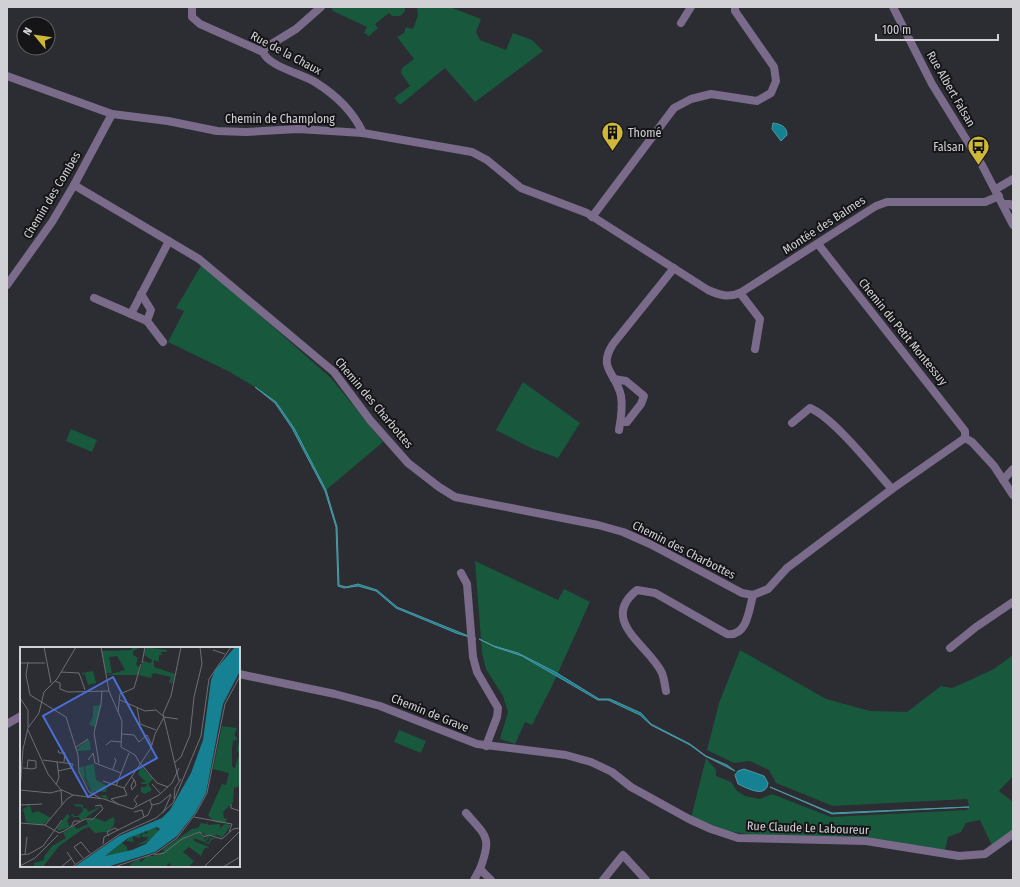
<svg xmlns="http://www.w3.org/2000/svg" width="1020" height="887" font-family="'Fira Sans Condensed',sans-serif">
  <rect width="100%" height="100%" fill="#2c2c33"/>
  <!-- green -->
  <g fill="#18583c">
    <path d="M331 7H405V11L400 16H392L389 13 375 24 378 28 369 36 364 33 367 27 333 11Z"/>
    <path d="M417 7H450L481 19 476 32 480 40 506 50 513 33 532 40 543 51 475 102 445 68 400 105 394 98 410 86 401 73 402 68 414 59 397 37 404 33 406 27 413 29 418 15Z"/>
    <path d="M202 264 331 378 383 442 326 490 294 428 276 402 255 387 228 371 168 342 184 311 176 308Z"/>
    <path d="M523 382 580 423 558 458 531 448 496 430Z"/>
    <path d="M71 429 97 440 92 452 66 441Z"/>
    <path d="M475 561 558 600 564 589 590 602 552 686 532 725 525 722 515 744 500 739 508 712 503 696 486 669 482 653Z"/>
    <path d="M740 650 826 699 870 711 907 712 941 686 952 688 957 686 994 669 1013 655V776L999 791 1013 802V831L992 846 980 820 966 823 961 832 948 837 945 850 867 837 755 835 727 831 691 818 706 758 716 770V776L731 782 737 791 745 796 760 799 772 794 831 817 967 810 969 806 967 799 833 806 776 783 769 770 750 761 734 763 707 750 719 703Z"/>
    <path d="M399 730 426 741 421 753 394 742Z"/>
  </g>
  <!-- water -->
  <g fill="#158192" stroke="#4d99a6">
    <path d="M773 123C780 124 787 126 787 135L781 141 772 129Z"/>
    <path d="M255 387 276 402 294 428 326 490 337 527 339 585 346 587 358 584 377 590 397 607 476 639 456 633 396 608 376 591 358 586 344 588 338 586 336 527 325 491 292 428 275 403Z"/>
    <path d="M479 639 494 646 518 653 557 673 599 699H610L641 713 651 724 690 744 706 756 727 765 735 771 705 756 690 745 651 725 640 715 608 700H598L522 656 495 647Z"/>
    <path d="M744 769 764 776 768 783C766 799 747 788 738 784L735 775 738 771Z"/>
    <path d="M770 787 832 813 969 807 832 814Z"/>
  </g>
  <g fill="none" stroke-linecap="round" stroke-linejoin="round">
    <!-- street -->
    <g stroke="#7a6b8b" stroke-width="8">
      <path d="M192 7V17L200 24 263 52C268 66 302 74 315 82 336 95 353 111 363 133"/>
      <path d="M893 7 932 84 982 165 1013 225"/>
      <path d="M681 23 691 7"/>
      <path d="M263 52 265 48 296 29 321 7"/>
      <path d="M7 76 112 114 168 121 217 131 246 132 298 129 363 133 472 152 487 160 521 188 587 213 708 290C719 295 728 298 740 293L876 206 887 202H985L999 196"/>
      <path d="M74 185 199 259 334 372 370 420 408 463 439 487 455 497 598 525 623 532 650 544 742 593 753 595 768 589 787 568 892 489 965 438"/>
      <path d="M996 189 1013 179"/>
      <path d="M1003 204H1010L1013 206"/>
      <path d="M592 217 674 108 691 99 711 94 757 101 771 93 776 81 774 67 735 11V7"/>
      <path d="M818 244 965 431V438"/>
      <path d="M7 285 52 222 74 185 112 114"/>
      <path d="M740 293 760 319 755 349"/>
      <path d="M141 294 151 310 147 321 163 342"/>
      <path d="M94 298 131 314 169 241"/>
      <path d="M131 314 147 321"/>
      <path d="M614 379 626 381 644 396 641 404 627 422H621"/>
      <path d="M792 423 810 408C834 418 873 468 892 489"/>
      <path d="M619 430C621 419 623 407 621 396 616 372 597 369 613 344L674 268"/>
      <path d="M965 438 972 442 994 466 1013 495"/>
      <path d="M1003 480 1013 469"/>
      <path d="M461 573 467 584 473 657 477 672 498 708 497 717 486 746"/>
      <path d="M950 648 976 627 1013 602"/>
      <path d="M239 674 335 694 380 706 477 744 566 755 591 762 612 772 631 787 689 819 711 829 738 838 866 841 959 856 985 854 1013 834"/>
      <path d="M666 691C665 686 664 678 662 673 650 646 598 621 637 590L655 593 727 634C747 637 749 610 753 595"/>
      <path d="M7 724 21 716"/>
      <path d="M466 813C487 837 492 837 480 869"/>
      <path d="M474 880 480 869 491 880"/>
      <path d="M603 880 623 855 646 880"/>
    </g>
  </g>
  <!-- icons -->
  <defs>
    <symbol id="building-pin" viewBox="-11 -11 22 30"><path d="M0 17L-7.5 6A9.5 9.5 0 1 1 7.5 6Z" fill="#cfb837" stroke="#151518"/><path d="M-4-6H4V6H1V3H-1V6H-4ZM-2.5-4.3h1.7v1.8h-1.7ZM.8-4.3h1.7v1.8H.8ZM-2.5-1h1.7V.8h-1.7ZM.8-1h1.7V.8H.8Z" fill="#111"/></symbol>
    <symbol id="bus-pin" viewBox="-11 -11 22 30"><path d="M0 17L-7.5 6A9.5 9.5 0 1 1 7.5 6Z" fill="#cfb837" stroke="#151518"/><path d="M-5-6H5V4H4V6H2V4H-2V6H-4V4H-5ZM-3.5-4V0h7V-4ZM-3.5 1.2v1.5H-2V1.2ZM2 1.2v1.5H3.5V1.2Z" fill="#111"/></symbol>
  </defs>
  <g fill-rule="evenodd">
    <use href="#building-pin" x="600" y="120" width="25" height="34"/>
    <use href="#bus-pin" x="966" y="134" width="25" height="34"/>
  </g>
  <g text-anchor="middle" stroke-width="4" stroke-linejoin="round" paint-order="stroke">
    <!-- street labels -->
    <g font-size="12" fill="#d1d1d5" stroke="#151518">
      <text transform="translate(286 53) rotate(28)" y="4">Rue de la Chaux</text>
      <text transform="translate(951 89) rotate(60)" y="4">Rue Albert Falsan</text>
      <text x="280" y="123">Chemin de Champlong</text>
      <text transform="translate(52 195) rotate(-59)" y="4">Chemin des Combes</text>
      <text transform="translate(824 225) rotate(-33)" y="4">Montée des Balmes</text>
      <text transform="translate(903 332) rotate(51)" y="4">Chemin du Petit Montessuy</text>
      <text transform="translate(374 403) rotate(50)" y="4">Chemin des Charbottes</text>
      <text transform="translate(684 550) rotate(27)" y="4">Chemin des Charbottes</text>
      <text transform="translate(430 713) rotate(22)" y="4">Chemin de Grave</text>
      <text transform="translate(808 828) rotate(2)" y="4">Rue Claude Le Laboureur</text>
    </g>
    <!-- poi labels -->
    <g font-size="12" fill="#d1d1d5" stroke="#151518" text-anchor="start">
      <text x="628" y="137">Thomé</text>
      <text x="964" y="151" text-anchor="end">Falsan</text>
    </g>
  </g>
  <!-- overview -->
  <g transform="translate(20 647)">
    <rect width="220" height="220" fill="#2c2c33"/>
    <path d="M112 0H121L113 4V8L118 11 116 18 120 20 118 28H87L105 23 97 9 89 10 92 26H86L82 4 112 3ZM126 0 147 3V5H141L142 8H139V15L134 13V20L155 27 152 37 149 35 151 30 133 26 131 31 119 28 123 14 131 16 132 13 124 8ZM73 24 76 36 68 38 65 27 62 28V26ZM81 58 75 80 69 78 73 70V59ZM202 79 217 81 214 88 218 92 213 94 212 102V120L215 121 219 107 217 103 220 89V139L214 141 213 155 203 165 204 171 207 172 205 176H200L195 175 188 168 202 137 206 138 209 126 193 122ZM69 92 71 103 57 104V102ZM74 117 76 133 87 139 86 145 74 144V146L80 149 86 148 89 153 70 145 71 143 60 126 59 121 64 119 65 132 72 142 66 131 65 119ZM121 119 133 132 128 137 132 143 125 147 121 145V140H126L127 137H122L121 135H126L118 127ZM56 157 63 158V161L67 162 68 165 82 159 61 174 59 170H54L51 169 53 166 54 169H58L63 164 62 160 54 159ZM2 158H10L12 166 18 164 31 171 22 178 6 175 3 162 9 159ZM47 167 50 169 47 174 50 180 38 184 37 181ZM93 170 95 173 93 180 87 185 75 186 69 180 63 182 39 199 23 220H14V216L24 213V210L32 199 46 191 43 186 54 179 57 182 68 177 66 173 76 171 85 175ZM188 174V178L200 177V181L205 177 211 178 202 191 198 188 185 189 183 186 171 188 145 205 142 203 172 182 178 181 181 176 187 177ZM137 181 138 185 126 196 116 198 127 193 128 190H122V187L124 186H121L120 191 112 189 114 195 106 194 108 191 124 183 125 187 128 186 126 183ZM180 186 185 193 188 189 190 190 185 195H189L190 191H197L191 193 189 197 174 191V194L189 200 184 202 181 209 169 200 163 205 174 214 169 220H152L149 216 145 220H111L110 217 119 212 121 215 127 209H136L162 193ZM102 196 107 200 108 205 85 209Z" fill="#18583c"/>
    <path d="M215 0H220V24L203 57 186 146 175 166 157 189 135 205 87 220H54L99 189 142 171 150 163 171 126 183 93 191 33 195 23ZM137 180 140 182 126 197 112 203 85 209 108 191Z" fill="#158192" fill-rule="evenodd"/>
    <path fill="none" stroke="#6e6e74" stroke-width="1" d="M24 0 31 36M81 0 89 44 102 74 101 100 115 108 121 118M193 3 205 7M8 15 6 28 10 48 46 70 58 108 59 125 69 145 80 151M0 16H25M122 16 125 0M41 25 59 26 65 43M35 34 40 36V42L48 45 89 44M0 51 8 63V80M100 53 125 64 136 63 143 69M117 60 120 77 136 83M98 65 100 47 114 41 121 17M144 70 158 72M8 83 28 127 41 143M102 87 114 88 119 95 127 88 132 98M86 98 91 94 101 95M55 101 68 92M38 103 39 106H45L44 115M23 113 53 117 51 121 38 124M68 113 73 106 75 116 101 126M79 116 74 86 81 57 82 44M154 116 161 110 170 88 174 50 182 17 180 0M121 117 137 136 148 140M3 121 12 122 16 121V114L8 113 7 122M93 122 96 113 94 111M112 130 115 134 116 138 112 143 111 139 114 133M83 134 104 141M159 134 143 67 151 49 161 0M132 137 140 146M36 138 39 130 37 115M96 139 109 106M104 141 131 101 135 87 144 70M0 143 30 146 42 143 53 148M41 143 42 158M0 144 3 102 8 81 19 66 24 45 37 32 56 0M154 152 155 141 161 132M211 157V161L220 164M0 158 22 157M99 158 91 152 107 148 104 141M132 158 140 156 151 147M115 159 117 157 114 153 118 148M114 165 122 163 124 170M143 166 151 148M174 170 212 177 209 185M0 176 25 178 47 152 53 148 84 152 112 162 139 148 152 136 159 121M25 178 39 186 44 184 65 172H73L83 162 81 158 75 159M51 180 54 174H60M89 189 87 185 95 181 98 183M83 197 84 190 128 168 132 159 130 153M47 205 55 217M5 207 7 190M0 208 9 207 23 199 42 173M134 208 144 206 162 192 180 185 184 190 189 188 202 192 213 182 220 181M63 211 54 200 61 195 70 206M0 219 15 211 38 188M41 220 52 211M52 220 100 187 136 171 153 156 181 89 189 32 211 0M94 220 136 206 157 191 176 166 187 146 205 57 220 29M184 220 220 184M203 220 220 210"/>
    <path fill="#4a6fd7" fill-opacity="0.15" stroke="#4a6fd7" stroke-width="2" d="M93 30 137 111 68 150 23 69Z"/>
    <rect width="220" height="220" fill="none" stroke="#d1d1d5" stroke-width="2"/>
  </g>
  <!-- border -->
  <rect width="1020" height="887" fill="none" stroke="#d1d1d5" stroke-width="16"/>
  <!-- north arrow -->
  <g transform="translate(36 36) rotate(299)"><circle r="19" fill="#151518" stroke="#606064"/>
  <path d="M0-3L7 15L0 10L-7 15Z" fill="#cfb837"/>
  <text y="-6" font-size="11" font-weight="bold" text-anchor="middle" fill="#d1d1d5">N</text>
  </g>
  <!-- scale -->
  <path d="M876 34v6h122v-6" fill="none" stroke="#d1d1d5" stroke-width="2"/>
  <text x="882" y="34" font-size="12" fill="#d1d1d5" stroke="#151518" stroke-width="3" paint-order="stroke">100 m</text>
</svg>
